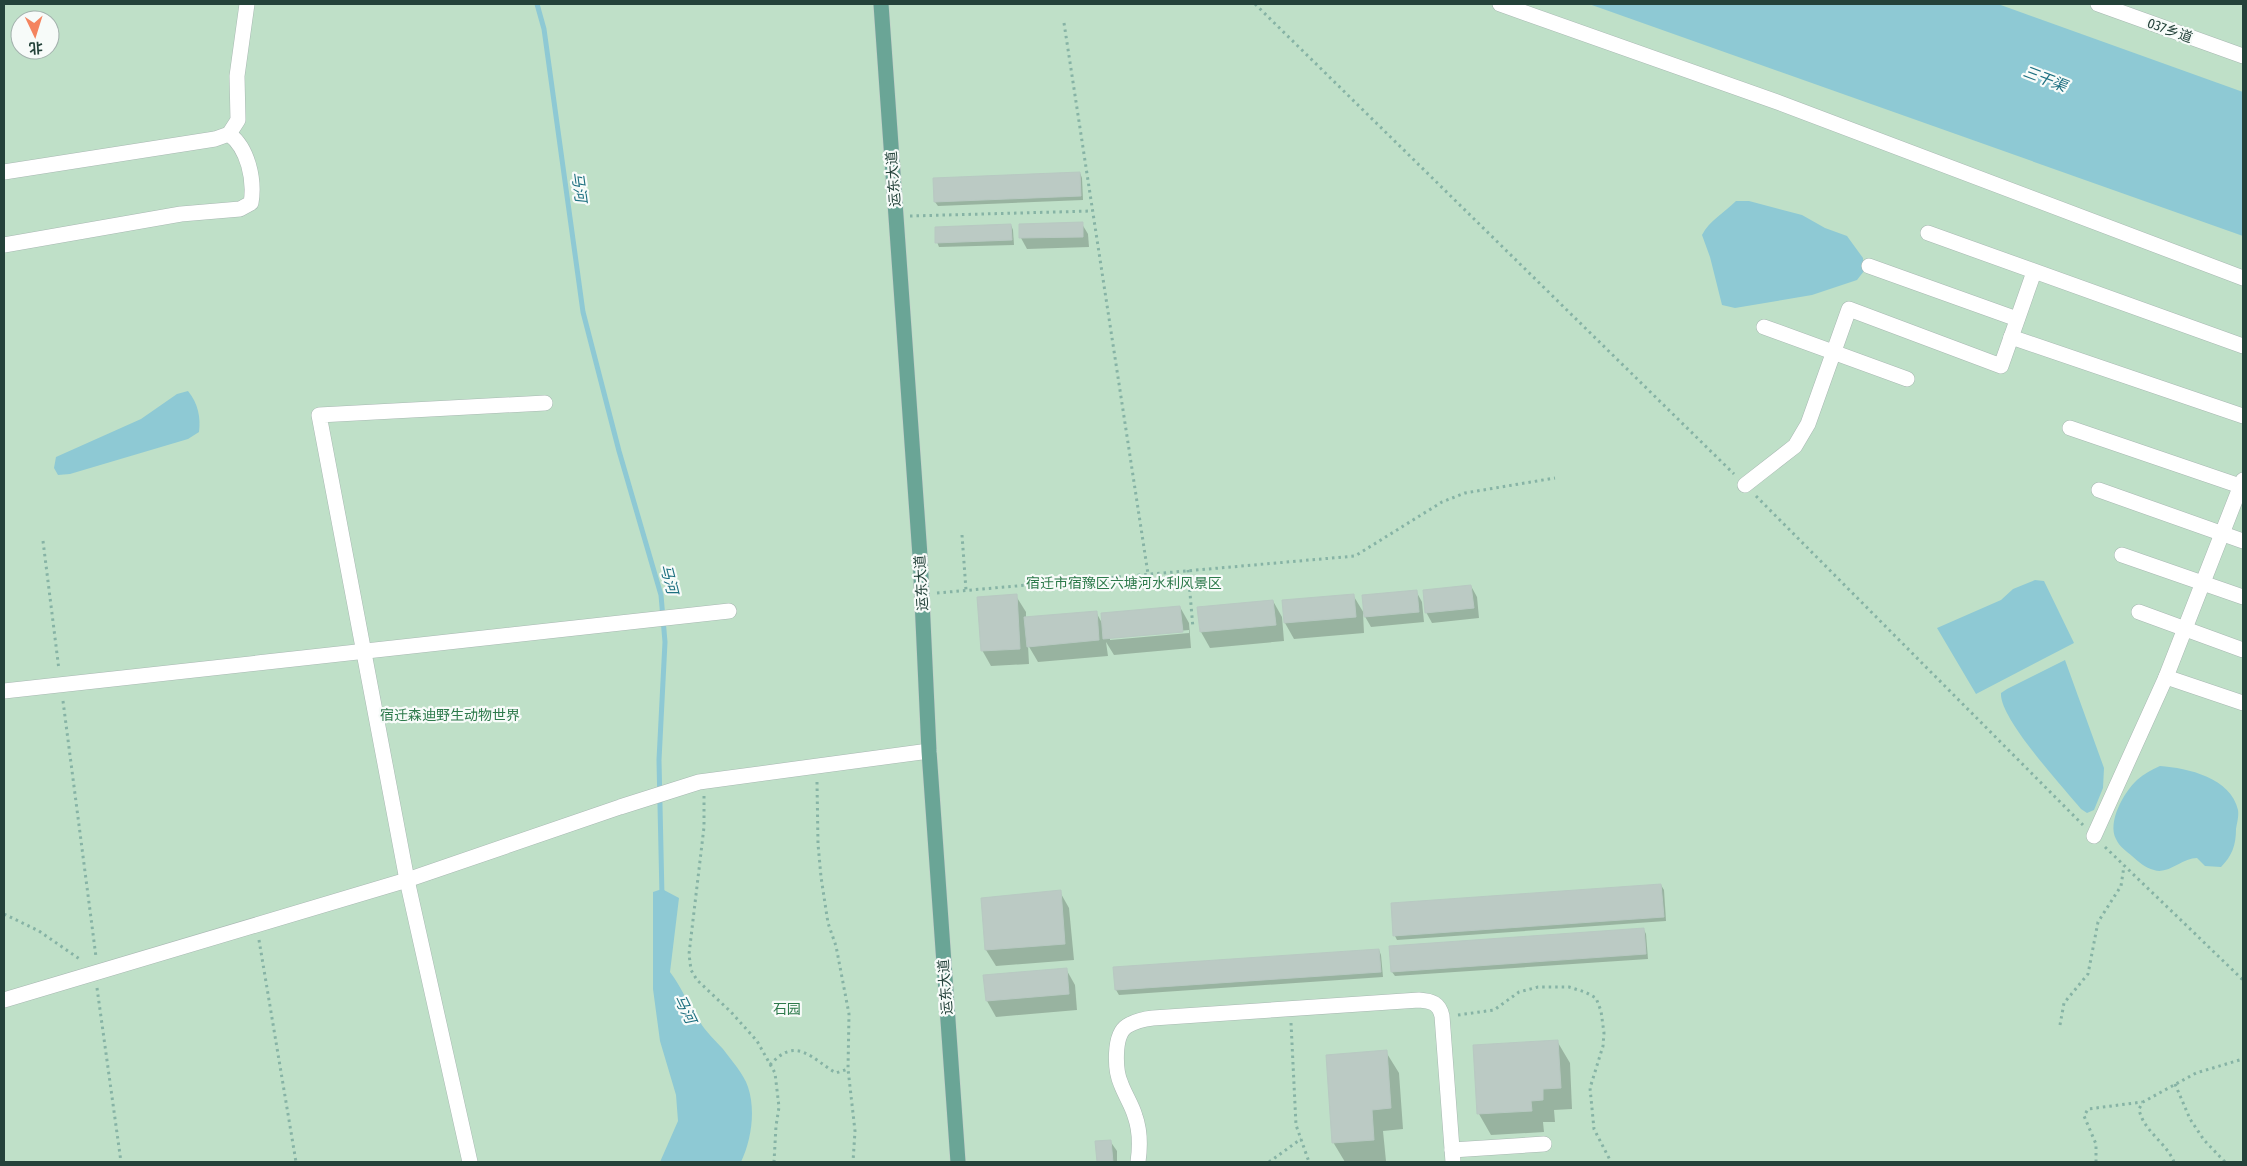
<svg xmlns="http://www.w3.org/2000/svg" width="2247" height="1166" font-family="'Fira Sans Condensed','Noto Sans SC',sans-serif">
  <rect width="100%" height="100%" fill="#e6efeb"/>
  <!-- green -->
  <path fill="#bfe0c8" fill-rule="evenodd" d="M4 4H2243V1162H4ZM20 20H50V50H20Z"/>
  <!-- water -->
  <g fill="#8ec9d4">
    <path d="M1589 4H1998L2243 92V236Z"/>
    <path d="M1736 201H1749L1802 215 1825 228 1847 236 1863 258 1864 271 1857 280 1812 295 1735 308 1722 305 1710 257 1702 235C1709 221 1725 212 1736 201Z"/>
    <path d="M188 391C198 403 201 418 199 432L188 439 70 474 58 475 54 468 56 457 141 419 177 394Z"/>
    <path d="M2035 580 2044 581 2074 643 1976 694 1937 628 2001 600 2013 589Z"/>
    <path d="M2065 660 2104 768 2103 788 2094 810 2087 813 2081 809C2063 787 1999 718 2001 693L2007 689Z"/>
    <path d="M2160 766C2188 768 2231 778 2238 810 2239 816 2237 823 2236 829 2236 845 2232 856 2221 867L2205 866 2197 858C2182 858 2168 875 2154 870 2145 868 2139 862 2132 856 2126 851 2119 846 2116 839 2107 822 2124 792 2137 780 2144 774 2151 770 2160 766Z"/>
    <path d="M662 889 679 898 670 972C682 988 689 1006 700 1022 706 1032 715 1040 723 1049 731 1060 744 1074 748 1087 756 1111 751 1141 741 1162H660L678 1121 676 1095 660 1041 653 989V892Z"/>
  </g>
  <!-- shadow -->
  <g fill="#0003" fill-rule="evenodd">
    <path d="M1080 173 1082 178 1083 200 938 206 935 202Z"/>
    <path d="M1082 224 1088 234 1089 247 1027 249 1021 238 1020 225Z"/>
    <path d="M1011 225 1013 230 1014 245 939 247 937 242Z"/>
    <path d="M1471 586 1477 597 1479 618 1432 623 1426 612Z"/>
    <path d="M1416 591 1422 602 1424 622 1371 627 1363 613 1364 633 1294 639 1285 623 1353 595 1365 615Z"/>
    <path d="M1016 596 1026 612V618L1096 612 1103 625 1180 607 1189 623 1191 648 1114 655 1106 642 1108 656 1038 662 1028 645 1029 664 991 666 982 650ZM1189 630V633L1110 640V637Z"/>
    <path d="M1273 601 1282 617 1284 641 1210 648 1201 632Z"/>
    <path d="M1661 885 1664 890 1666 921 1397 940 1395 936Z"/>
    <path d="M1060 892 1069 908 1074 960 996 966 986 950 982 899Z"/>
    <path d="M1644 930 1646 934 1648 959 1395 976 1392 972Z"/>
    <path d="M1379 950 1381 955 1383 977 1119 995 1116 990 1115 968Z"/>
    <path d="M1066 969 1075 985 1077 1010 996 1017 987 1001Z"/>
    <path d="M1557 1041 1570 1063 1572 1109 1554 1110 1555 1122H1543L1544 1132 1491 1135 1479 1114Z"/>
    <path d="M1386 1052 1399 1073 1403 1129 1383 1131 1386 1161 1345 1162 1333 1142Z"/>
    <path d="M1110 1141 1117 1151V1162H1098L1097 1142Z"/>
  </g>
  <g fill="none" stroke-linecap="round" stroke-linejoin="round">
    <!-- stream -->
    <path stroke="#8ec9d4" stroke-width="5" d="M537 4 544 29 583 312 619 451 661 595 665 642 659 760 662 896"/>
  </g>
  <!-- building -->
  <g fill="#bbcac4" stroke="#b8c9c2">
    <path d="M1080 172 1081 196 934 202 933 178Z"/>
    <path d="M1083 222V237L1019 238V224Z"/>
    <path d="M1011 224 1012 240 935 243V227Z"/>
    <path d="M1471 585 1474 608 1425 613 1423 590Z"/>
    <path d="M1417 590 1419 612 1364 617 1362 595Z"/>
    <path d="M1017 594 1020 649 981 651 977 597Z"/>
    <path d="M1354 594 1356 617 1284 623 1282 600Z"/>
    <path d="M1273 600 1276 625 1200 632 1197 607Z"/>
    <path d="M1180 606 1183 632 1103 639 1101 613Z"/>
    <path d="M1097 611 1099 640 1027 647 1024 617Z"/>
    <path d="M1661 884 1664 917 1393 936 1391 903Z"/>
    <path d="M1061 890 1065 944 985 950 981 898Z"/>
    <path d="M1644 928 1646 954 1391 972 1389 946Z"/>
    <path d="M1379 949 1381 972 1115 990 1113 967Z"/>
    <path d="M1067 968 1069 994 986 1001 983 975Z"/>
    <path d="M1558 1040 1561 1088 1543 1089V1100L1531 1101 1532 1111 1477 1114 1473 1045Z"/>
    <path d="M1387 1050 1391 1108 1372 1110 1374 1140 1332 1143 1326 1055Z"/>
    <path d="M1111 1140 1113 1162H1097L1095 1141Z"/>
  </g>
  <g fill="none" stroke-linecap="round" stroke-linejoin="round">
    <defs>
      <g id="minor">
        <path d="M1500 4 1780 103 2243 278"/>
        <path d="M2098 4 2243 56"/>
        <path d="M4 172 215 139 229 134 238 120 237 76 247 4"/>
        <path d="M1928 233 2243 346"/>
        <path d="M4 245 181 214 240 209 251 203C255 180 248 148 229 134"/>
        <path d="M1869 266 2017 319"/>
        <path d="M1764 327 1907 379"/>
        <path d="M2011 337 2243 416"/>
        <path d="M2070 428 2243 487"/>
        <path d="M1745 485 1795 446 1808 424 1849 309 2001 366 2034 272"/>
        <path d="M2099 490 2243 541"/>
        <path d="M2122 555 2243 597"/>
        <path d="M2139 612 2243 650"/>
        <path d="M2166 677 2243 703"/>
        <path d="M4 691 729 611"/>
        <path d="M2094 836 2166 677 2243 480"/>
        <path d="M4 1000 407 880 620 807 699 782 929 751"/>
        <path d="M1452 1150 1544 1144"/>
        <path d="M470 1162 407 880 319 415 545 403"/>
        <path d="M1138 1162C1140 1148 1140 1130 1135 1116 1132 1105 1125 1095 1121 1084 1115 1071 1113 1035 1127 1026 1135 1021 1144 1019 1153 1018L1419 1000C1432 1001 1439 1003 1442 1016L1453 1162"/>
      </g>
      <path id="major" d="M881 4 920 556 929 751 958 1162"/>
    </defs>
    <!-- minor casing -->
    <use href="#minor" stroke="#a8b8b2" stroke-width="16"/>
    <!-- major casing -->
    <use href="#major" stroke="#c2cac8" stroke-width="16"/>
    <!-- path -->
    <g stroke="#86b3a5" stroke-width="3" stroke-dasharray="2.5 4" stroke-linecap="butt">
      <path d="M1255 4 1734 474"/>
      <path d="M1064 23 1148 574"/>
      <path d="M910 216 1092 211"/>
      <path d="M1756 496 2083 825"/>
      <path d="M962 535 966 590"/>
      <path d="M43 541 59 670"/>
      <path d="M1188 570 1193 628"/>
      <path d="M937 593 1355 556 1442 502 1465 493 1555 478"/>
      <path d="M63 701 96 957"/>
      <path d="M817 782 818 844 821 877 828 923 836 946 849 1014 848 1069 855 1131 853 1162"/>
      <path d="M704 796V827L689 954 691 970 697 980 731 1012 757 1041 775 1073 779 1107 776 1126 774 1162"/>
      <path d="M2105 847 2243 980"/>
      <path d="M4 914 39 931 81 960"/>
      <path d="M259 940 296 1162"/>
      <path d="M97 988 121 1162"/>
      <path d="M1458 1015 1494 1010 1519 992 1538 987H1569L1585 992 1596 998 1601 1011 1604 1033 1603 1046 1590 1088 1594 1129 1611 1162"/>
      <path d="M1291 1023 1296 1125 1309 1162"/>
      <path d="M2060 1025 2064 1003 2088 974 2098 922 2121 886 2124 866"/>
      <path d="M770 1065C796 1035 812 1059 836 1073L848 1069"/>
      <path d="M2175 1084 2190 1119 2204 1140 2225 1162"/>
      <path d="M1269 1162 1301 1139"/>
      <path d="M2096 1162V1144L2084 1116 2088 1109 2142 1102"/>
      <path d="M2174 1162C2166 1142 2143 1131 2139 1109L2143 1102 2196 1073 2243 1059"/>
    </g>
    <!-- minor -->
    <use href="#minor" stroke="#fff" stroke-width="15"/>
    <!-- major -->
    <use href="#major" stroke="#6aa596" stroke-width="15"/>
  </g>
  <g text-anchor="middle" stroke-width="4.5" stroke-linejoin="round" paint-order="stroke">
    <!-- street labels -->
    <g font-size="14" fill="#24423a" stroke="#f7fbf9">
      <text transform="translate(2170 30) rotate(20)" y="5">037乡道</text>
      <text transform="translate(893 179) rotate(-94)" y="5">运东大道</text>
      <text transform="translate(921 583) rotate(-93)" y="5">运东大道</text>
      <text transform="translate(945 987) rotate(-94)" y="5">运东大道</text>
    </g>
    <!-- park labels -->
    <g font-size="14" fill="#2d7a4b" stroke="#f7fbf9">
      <text x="1124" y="588">宿迁市宿豫区六塘河水利风景区</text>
      <text x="450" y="720">宿迁森迪野生动物世界</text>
      <text x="787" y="1014">石园</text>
    </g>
    <!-- water labels -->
    <g font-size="15" font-style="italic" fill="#1c6f80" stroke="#f7fbf9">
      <text transform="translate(2045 79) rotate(21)" y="5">三干渠</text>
      <text transform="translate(579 187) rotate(82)" y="5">马河</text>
      <text transform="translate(669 579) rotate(76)" y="5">马河</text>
      <text transform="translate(685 1009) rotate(64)" y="5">马河</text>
    </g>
  </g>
  <!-- border -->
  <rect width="2247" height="1166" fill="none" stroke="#24423a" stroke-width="10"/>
  <!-- north arrow -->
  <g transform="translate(35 35) rotate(176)"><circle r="24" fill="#f7fbf9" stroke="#a3b1ad"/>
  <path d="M0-4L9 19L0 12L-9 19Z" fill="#f4845f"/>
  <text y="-8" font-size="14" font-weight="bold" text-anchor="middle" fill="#24423a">北</text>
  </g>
</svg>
